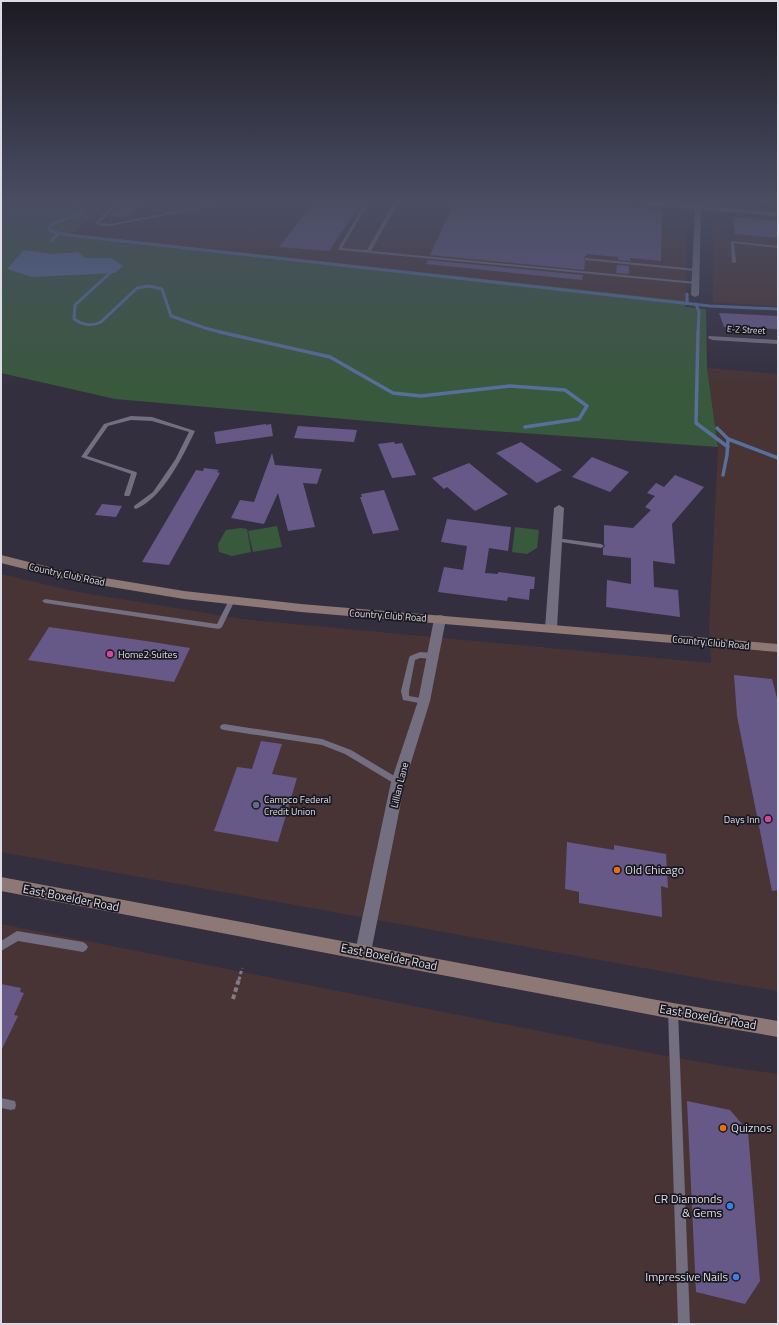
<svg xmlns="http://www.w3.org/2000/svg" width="779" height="1325" font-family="'Titillium Web',sans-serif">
  <rect width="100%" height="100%" fill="#332f3f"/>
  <!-- commercial -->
  <g fill="#483435">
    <path d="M108 203H687L686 301 72 234Z"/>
    <path d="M712 203H778V306L713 302Z"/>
    <path d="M707 368 778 374V991L721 982 1 852V574L78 592 242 619 711 663 709 629 718 447Z"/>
    <path d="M1 924 650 1053 729 1067 778 1074V1324H1Z"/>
  </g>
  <!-- green -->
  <g fill="#39593d">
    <path d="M1 203H108L72 234 686 301 685 307 706 309 707 368 718 447 436 427 115 399 1 373Z"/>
    <path d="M277 526 282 547 253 552 248 531Z"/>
    <path d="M515 527 539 530 537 548 527 554 512 552Z"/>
    <path d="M241 528 247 529 251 552 232 556 219 552 218 544 226 530Z"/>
  </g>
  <!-- water -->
  <path fill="#566f9b" d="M24 250 53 254 78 252 85 258H111L123 266 115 273 32 277 7 269Z"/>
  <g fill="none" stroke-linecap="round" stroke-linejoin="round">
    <!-- stream-far1 -->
    <g stroke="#566f9b" stroke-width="3">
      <path d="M77 203 76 206 79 208 81 213 51 225 49 229 50 231 68 235 710 306 778 309"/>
      <path d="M51 241 58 234"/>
      <path d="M110 273 75 305 74 319C83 325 91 327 101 322L137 288 149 286 162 289 171 316 205 328 224 333"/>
      <path d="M687 294V303"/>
      <path d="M696 304 699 312 698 333"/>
    </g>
    <!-- stream -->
    <g stroke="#566f9b" stroke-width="3.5">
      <path d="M220 332 330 357 393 393 421 396 510 386 565 390 587 406 579 419 525 427"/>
      <path d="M698 332 696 423 728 447"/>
      <path d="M717 428 728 439"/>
      <path d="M723 475 727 455 728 439 778 458"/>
    </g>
  </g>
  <!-- building -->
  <g fill="#665988">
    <path d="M122 203H142L128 217 109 216Z"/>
    <path d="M313 203H361L329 251 279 247Z"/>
    <path d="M454 203H614L620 206 662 210 661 261 630 258V261L618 260V257L587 254 584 258 585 262 584 270 430 255Z"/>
    <path d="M733 217 778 221V238L735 234Z"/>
    <path d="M428 260 583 275 582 280 426 264Z"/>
    <path d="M617 265 629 266V274L616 273Z"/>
    <path d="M719 313 778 316V329L724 327Z"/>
    <path d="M266 424V425L271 424 273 436 216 444 214 432Z"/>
    <path d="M298 426 357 430 354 442 294 438Z"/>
    <path d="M394 442 395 444 402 443 416 475 392 478 378 444Z"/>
    <path d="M521 442 546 459 562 470 537 483 496 453Z"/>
    <path d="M272 453 275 465 322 469 317 484 303 483 315 527 288 531 278 493 264 524 231 518 240 500 254 502Z"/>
    <path d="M592 457 629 472 610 492 572 477Z"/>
    <path d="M469 463 495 484 508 494 475 511 447 487 444 489 432 478Z"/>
    <path d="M204 468 219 470 217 472 220 473 169 565 142 562 196 470 203 471Z"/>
    <path d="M675 475 704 487 672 524 675 564 653 561 654 587 678 590 680 617 606 607 607 580 631 584V558L603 555V548L605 546 604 544V525L633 528 651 510 645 507 655 496 647 493 656 483 664 487Z"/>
    <path d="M384 490 399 530 373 534 360 497H362L361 494Z"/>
    <path d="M102 504 122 506 116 517 95 515Z"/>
    <path d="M447 519 511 527 508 551 489 548 485 573 498 574V572L535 577 534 589H530L529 600 508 597 507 601 438 592 444 567 463 570 467 546 441 542Z"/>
    <path d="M49 627 146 641 190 648 174 682 28 660Z"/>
    <path d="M734 675 772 679 778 702V890L772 891 737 716Z"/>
    <path d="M261 741 282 744 272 774 297 778 278 842 214 831 237 767 252 769Z"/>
    <path d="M567 842 614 850V845L666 854 668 888 661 886 662 917 579 903V892L565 889Z"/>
    <path d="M1 984 21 988 20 992 24 993 14 1015 18 1016 1 1051Z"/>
    <path d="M687 1101 730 1110 748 1131 760 1281 745 1304 696 1292Z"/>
  </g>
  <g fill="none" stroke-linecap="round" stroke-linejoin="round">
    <!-- path-far1 -->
    <path stroke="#7f7c89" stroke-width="3" stroke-dasharray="3.5 2.5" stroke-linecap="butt" d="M239 980 242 968"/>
    <!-- path -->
    <path stroke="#7f7c89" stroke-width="4" stroke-dasharray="4.5 3" stroke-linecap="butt" d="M233 999 239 979"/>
    <!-- lane -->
    <g fill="#736e80" fill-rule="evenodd">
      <path d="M115 203H119L99 223 110 224 221 203H227L110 226H102L96 224V222Z"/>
      <path d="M365 203H369L342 248 367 250 394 203H398L371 251 696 282 698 283 696 284 339 250 338 249Z"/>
      <path d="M731 241 778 246V248L734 243 736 262 734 263 732 262Z"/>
      <path d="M586 258 696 269 698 270 696 271 585 260V258Z"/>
      <path d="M131 416 152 417 195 431C183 456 163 498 136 509L134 508V506L153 492 175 460 189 432 152 421 131 420 108 426 87 456 136 472 137 473 130 495 129 496H125L124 495 131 474 81 457 104 424Z"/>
      <path d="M556 538 601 544 604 546 601 548 554 541 553 540Z"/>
      <path d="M230 598H234L235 600 222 627 219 629 45 603 42 601 45 599 217 624Z"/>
      <path d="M420 652 433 653 436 656 433 659 420 658 415 660 409 691V696L427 699 428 701 427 703 424 704 403 700 401 691 409 658 410 656Z"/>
      <path d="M224 724 322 739 351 750 401 780 402 782 401 784 398 785 395 784 345 754 322 745 224 730 221 729 220 727 221 725Z"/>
      <path d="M17 931 83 942 86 944 88 947 86 950 83 952 18 941 1 951V941Z"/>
      <path d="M673 1006 676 1008 678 1011 690 1324H678L668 1011 670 1008Z"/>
      <path d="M1 1098 15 1101 16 1105 15 1109 11 1110 1 1108Z"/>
    </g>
    <!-- street -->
    <g fill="#736e80" fill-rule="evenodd">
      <path d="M639 203H661L695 205V203H701V206L778 212V216L701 210 699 295 695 297 691 295 695 209 642 205Z"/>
      <path d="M709 336 778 340V344L712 340 708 338Z"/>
      <path d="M559 505 564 508 557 628 555 631 551 632 547 631 545 628 554 508Z"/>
      <path d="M440 615 444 616 446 619 430 701 405 782 371 952 369 958 363 960 357 958 355 952 391 782 418 701 434 619 436 616Z"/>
    </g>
    <!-- secondary -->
    <g fill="#8d7876" fill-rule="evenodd">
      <path d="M1 555 69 572 184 591 301 604 778 644V652L301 612 184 599 69 580 1 563Z"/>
      <path d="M1 877 673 1003 778 1021V1037L673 1019 1 891Z"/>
    </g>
  </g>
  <!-- sky -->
  <linearGradient id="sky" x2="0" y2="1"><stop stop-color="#1c1a23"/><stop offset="0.52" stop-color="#4a4d63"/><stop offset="1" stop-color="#4a4d63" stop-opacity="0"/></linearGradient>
  <rect width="779" height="388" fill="url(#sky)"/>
  <!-- markers -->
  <g fill="#d1479c" stroke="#1a1920" stroke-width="1.5">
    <circle cx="110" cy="654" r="4"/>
    <circle cx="768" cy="819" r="4"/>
  </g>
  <circle fill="#5c6f8a" stroke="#1a1920" stroke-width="1.5" cx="256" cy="805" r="4"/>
  <g fill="#e8710a" stroke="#1a1920" stroke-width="1.5">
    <circle cx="617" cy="870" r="4"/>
    <circle cx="723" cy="1128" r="4"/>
  </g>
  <g fill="#3f7fe0" stroke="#1a1920" stroke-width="1.5">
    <circle cx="730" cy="1206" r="4"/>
    <circle cx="736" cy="1277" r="4"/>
  </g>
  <g text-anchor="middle" stroke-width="3.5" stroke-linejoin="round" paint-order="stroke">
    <!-- far-street labels -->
    <g font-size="9" fill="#dddbe5" stroke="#1a1920">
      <text transform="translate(746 330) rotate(3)" y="3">E-Z Street</text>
    </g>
    <!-- street labels -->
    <g font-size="10" fill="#dddbe5" stroke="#1a1920">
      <text transform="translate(67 574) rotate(12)" y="4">Country Club Road</text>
      <text transform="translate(388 615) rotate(4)" y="4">Country Club Road</text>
      <text transform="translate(711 642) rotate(5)" y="4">Country Club Road</text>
      <text transform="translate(399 785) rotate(-76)" y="4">Lillian Lane</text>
    </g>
    <!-- poi labels -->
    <g font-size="10" fill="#dddbe5" stroke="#1a1920" text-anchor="start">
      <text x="118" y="658">Home2 Suites</text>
      <text x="264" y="803">Campco Federal<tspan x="264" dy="12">Credit Union</tspan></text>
      <text x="760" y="823" text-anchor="end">Days Inn</text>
    </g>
    <!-- near-poi labels -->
    <g font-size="12" fill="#dddbe5" stroke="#1a1920" text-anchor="start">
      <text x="625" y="874">Old Chicago</text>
      <text x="731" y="1132">Quiznos</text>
      <text x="722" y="1203" text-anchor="end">CR Diamonds<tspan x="722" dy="14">&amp; Gems</tspan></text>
      <text x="728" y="1281" text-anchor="end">Impressive Nails</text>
    </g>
    <!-- near-street labels -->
    <g font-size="12" fill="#dddbe5" stroke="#1a1920">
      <text transform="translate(71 898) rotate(11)" y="4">East Boxelder Road</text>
      <text transform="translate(389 957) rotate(11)" y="4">East Boxelder Road</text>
      <text transform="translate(708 1017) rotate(10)" y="4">East Boxelder Road</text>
    </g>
  </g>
  <!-- border -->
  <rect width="779" height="1325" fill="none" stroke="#dddbe5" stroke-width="4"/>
</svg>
